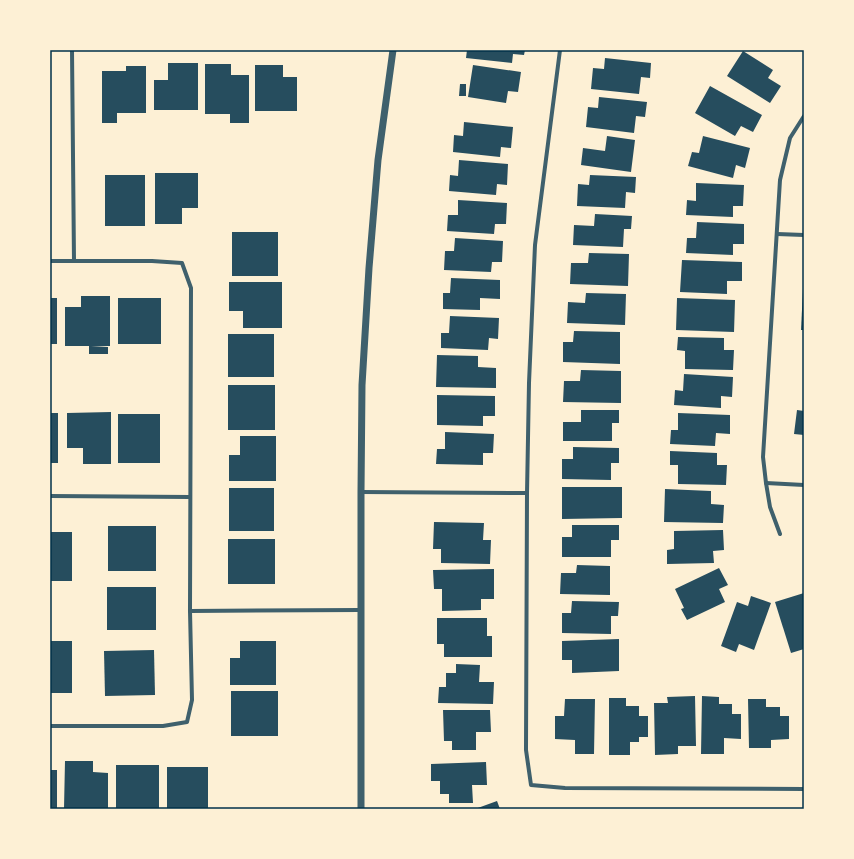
<svg xmlns="http://www.w3.org/2000/svg" width="854" height="859" font-family="'Work Sans',sans-serif">
  <rect width="100%" height="100%" fill="#fdf0d5"/>
  <!-- building -->
  <g fill="#264d5e">
    <path d="M467 50H525L524 55 513 54 512 63 466 58Z"/>
    <path d="M743 51 773 70 768 78 781 86 770 103 727 76Z"/>
    <path d="M605 58 651 63 650 78 641 77 639 94 591 89 593 68 604 69Z"/>
    <path d="M168 63H198V110H154V80H168Z"/>
    <path d="M205 64H231V75H249V123H230V114H205Z"/>
    <path d="M255 65H283V77H297V111H255Z"/>
    <path d="M473 65 521 72 518 92 508 91 506 103 468 97Z"/>
    <path d="M126 66H146V113H117V123H102V71H126Z"/>
    <path d="M460 84H466V96H459Z"/>
    <path d="M710 86 762 115 753 132 741 126 735 136 695 113Z"/>
    <path d="M599 97 647 102 645 117 636 116 634 133 586 127 588 107 598 108Z"/>
    <path d="M464 122 513 127 511 148 501 147 500 157 453 152 454 135 463 136Z"/>
    <path d="M607 136 635 140 631 172 581 165 583 148 605 151Z"/>
    <path d="M703 136 750 148 745 168 736 165 733 178 688 166 692 152 699 153Z"/>
    <path d="M459 160 508 164 507 185 497 184 496 195 449 191 450 175 458 176Z"/>
    <path d="M155 173H198V208H182V224H155Z"/>
    <rect x="105" y="175" width="40" height="51"/>
    <path d="M590 175 636 177 635 193 626 192 625 208 577 206 578 184 589 185Z"/>
    <path d="M696 183 744 185 743 206H733V217L686 215 687 200 696 201Z"/>
    <path d="M458 200 507 203 506 224H495L494 234 447 231 448 215H458Z"/>
    <path d="M595 214 632 216 631 229H624L623 247 573 245 574 225 594 226Z"/>
    <path d="M697 222 744 224V244H733V255L686 253 687 238H696Z"/>
    <rect x="232" y="232" width="46" height="44"/>
    <path d="M455 238 503 241 502 262H492L491 272 444 270 445 251H454Z"/>
    <path d="M589 253 629 254 628 286 570 284 571 263H588Z"/>
    <path d="M682 260 742 262V281H727V294L680 292Z"/>
    <path d="M451 278 500 280V299L480 298V310L443 309V293H450Z"/>
    <path d="M229 282H282V328H243V311H229Z"/>
    <path d="M803 289H804V330H801Z"/>
    <path d="M586 293 626 294 625 325 567 323 568 302 585 303Z"/>
    <path d="M81 296H110V346H91L108 347V354H89V346H65V307H81Z"/>
    <rect x="50" y="298" width="7" height="46"/>
    <rect x="118" y="298" width="43" height="46"/>
    <path d="M677 298 735 300 734 332 676 330Z"/>
    <path d="M450 316 499 318 498 339 489 338 488 350 441 348V333H449Z"/>
    <path d="M574 331 620 332V364L563 362V342H573Z"/>
    <rect x="228" y="334" width="46" height="43"/>
    <path d="M678 337 724 338V350H734L733 370 685 369V351L677 350Z"/>
    <path d="M437 355 478 356V367L496 368V388L436 387Z"/>
    <path d="M581 370 621 371V403L563 402 564 381H580Z"/>
    <path d="M684 374 733 377 732 397 721 396V408L674 405 675 390 683 391Z"/>
    <rect x="228" y="385" width="47" height="45"/>
    <path d="M437 395 495 396V416H483V426L437 425Z"/>
    <path d="M581 410H619V423H612V441H563V422H581Z"/>
    <path d="M797 410 804 411V435L794 434Z"/>
    <path d="M111 412V464H83V448H67V413Z"/>
    <rect x="50" y="413" width="8" height="50"/>
    <path d="M678 413 730 415V434L716 433 715 446 670 444 671 430H678Z"/>
    <rect x="118" y="414" width="42" height="49"/>
    <path d="M445 432 494 434 493 453H483V465L436 464 437 449H445Z"/>
    <path d="M240 436H276V481H229V455H240Z"/>
    <path d="M573 447 619 448V463H611V480L562 479V459H573Z"/>
    <path d="M670 451 717 453V465H727L726 485 678 484V465H670Z"/>
    <path d="M562 487H622V518L562 519Z"/>
    <rect x="229" y="488" width="45" height="43"/>
    <path d="M665 489 711 491V504L724 505 723 523 664 522Z"/>
    <path d="M434 522 484 523 483 540H491L490 564 441 563V549H433Z"/>
    <path d="M572 525H619V540H611V557H562V537H572Z"/>
    <rect x="108" y="526" width="48" height="45"/>
    <path d="M723 530 724 550 713 551 714 563 667 564V550L674 549V531Z"/>
    <rect x="50" y="532" width="22" height="49"/>
    <rect x="228" y="539" width="47" height="45"/>
    <path d="M577 565 610 566V595L560 594 561 573H576Z"/>
    <path d="M719 568 728 585 719 589 725 602 687 620 681 609 684 608 675 589Z"/>
    <path d="M494 569V599H481V610L442 611V589H434L433 570Z"/>
    <rect x="107" y="587" width="49" height="43"/>
    <path d="M804 593V649L791 653 775 602Z"/>
    <path d="M751 596 771 603 754 650 739 644 736 652 721 646 737 602 748 606Z"/>
    <path d="M572 601 619 602 618 616H611V634L562 633V613H571Z"/>
    <path d="M437 618H487V636H492V657H444V644H437Z"/>
    <path d="M619 639V671L572 673V660H562V641Z"/>
    <rect x="50" y="641" width="22" height="52"/>
    <path d="M240 641H276V685H230V658H240Z"/>
    <path d="M154 650 155 695 105 696 104 651Z"/>
    <path d="M456 664 480 665 479 682H494L493 704 438 703 439 687H446V673H456Z"/>
    <rect x="231" y="691" width="47" height="45"/>
    <path d="M695 696 696 746H678V754L655 755 654 703H668L667 697Z"/>
    <path d="M702 696 719 697V704H732V714H741V739L724 738V754H701Z"/>
    <path d="M609 698H626V706H639V716H648V737H639V742H630V755H609Z"/>
    <path d="M565 699H595L594 754H575V740L555 739V716H564Z"/>
    <path d="M748 699H766V707H780V716H789V739L771 740V748H749Z"/>
    <path d="M443 710H490L491 732H476V750H452V741H444Z"/>
    <path d="M65 761H93V772L108 773V809H64Z"/>
    <path d="M486 762 487 785H472L473 803H449V794H440V781H431V764Z"/>
    <rect x="116" y="765" width="43" height="44"/>
    <rect x="167" y="767" width="41" height="42"/>
    <rect x="50" y="770" width="7" height="39"/>
    <path d="M497 801 500 809H475Z"/>
  </g>
  <g fill="none" stroke-linecap="round" stroke-linejoin="round">
    <!-- minor -->
    <g stroke="#3f606c" stroke-width="4">
      <path d="M72 50 74 261"/>
      <path d="M560 50 535 245 529 383 527 493 526 750 531 785 565 788 804 789"/>
      <path d="M777 234 804 235"/>
      <path d="M50 261H152L182 263 191 288 190 611 192 700 187 722 163 726H50"/>
      <path d="M766 483 804 485"/>
      <path d="M361 492 527 493"/>
      <path d="M50 496 190 497"/>
      <path d="M780 534 770 507 766 483 763 457 780 180 790 138 804 116"/>
      <path d="M190 611 360 610"/>
    </g>
    <!-- tertiary -->
    <path stroke="#3f606c" stroke-width="7" d="M361 809V492L362 385 369 268 378 160 393 50"/>
  </g>
  <!-- border -->
  <rect width="854" height="859" fill="none" stroke="#fdf0d5" stroke-width="102"/>
  <rect x="51" y="51" width="752" height="757" fill="none" stroke="#003049" stroke-width="1.5"/>
</svg>
